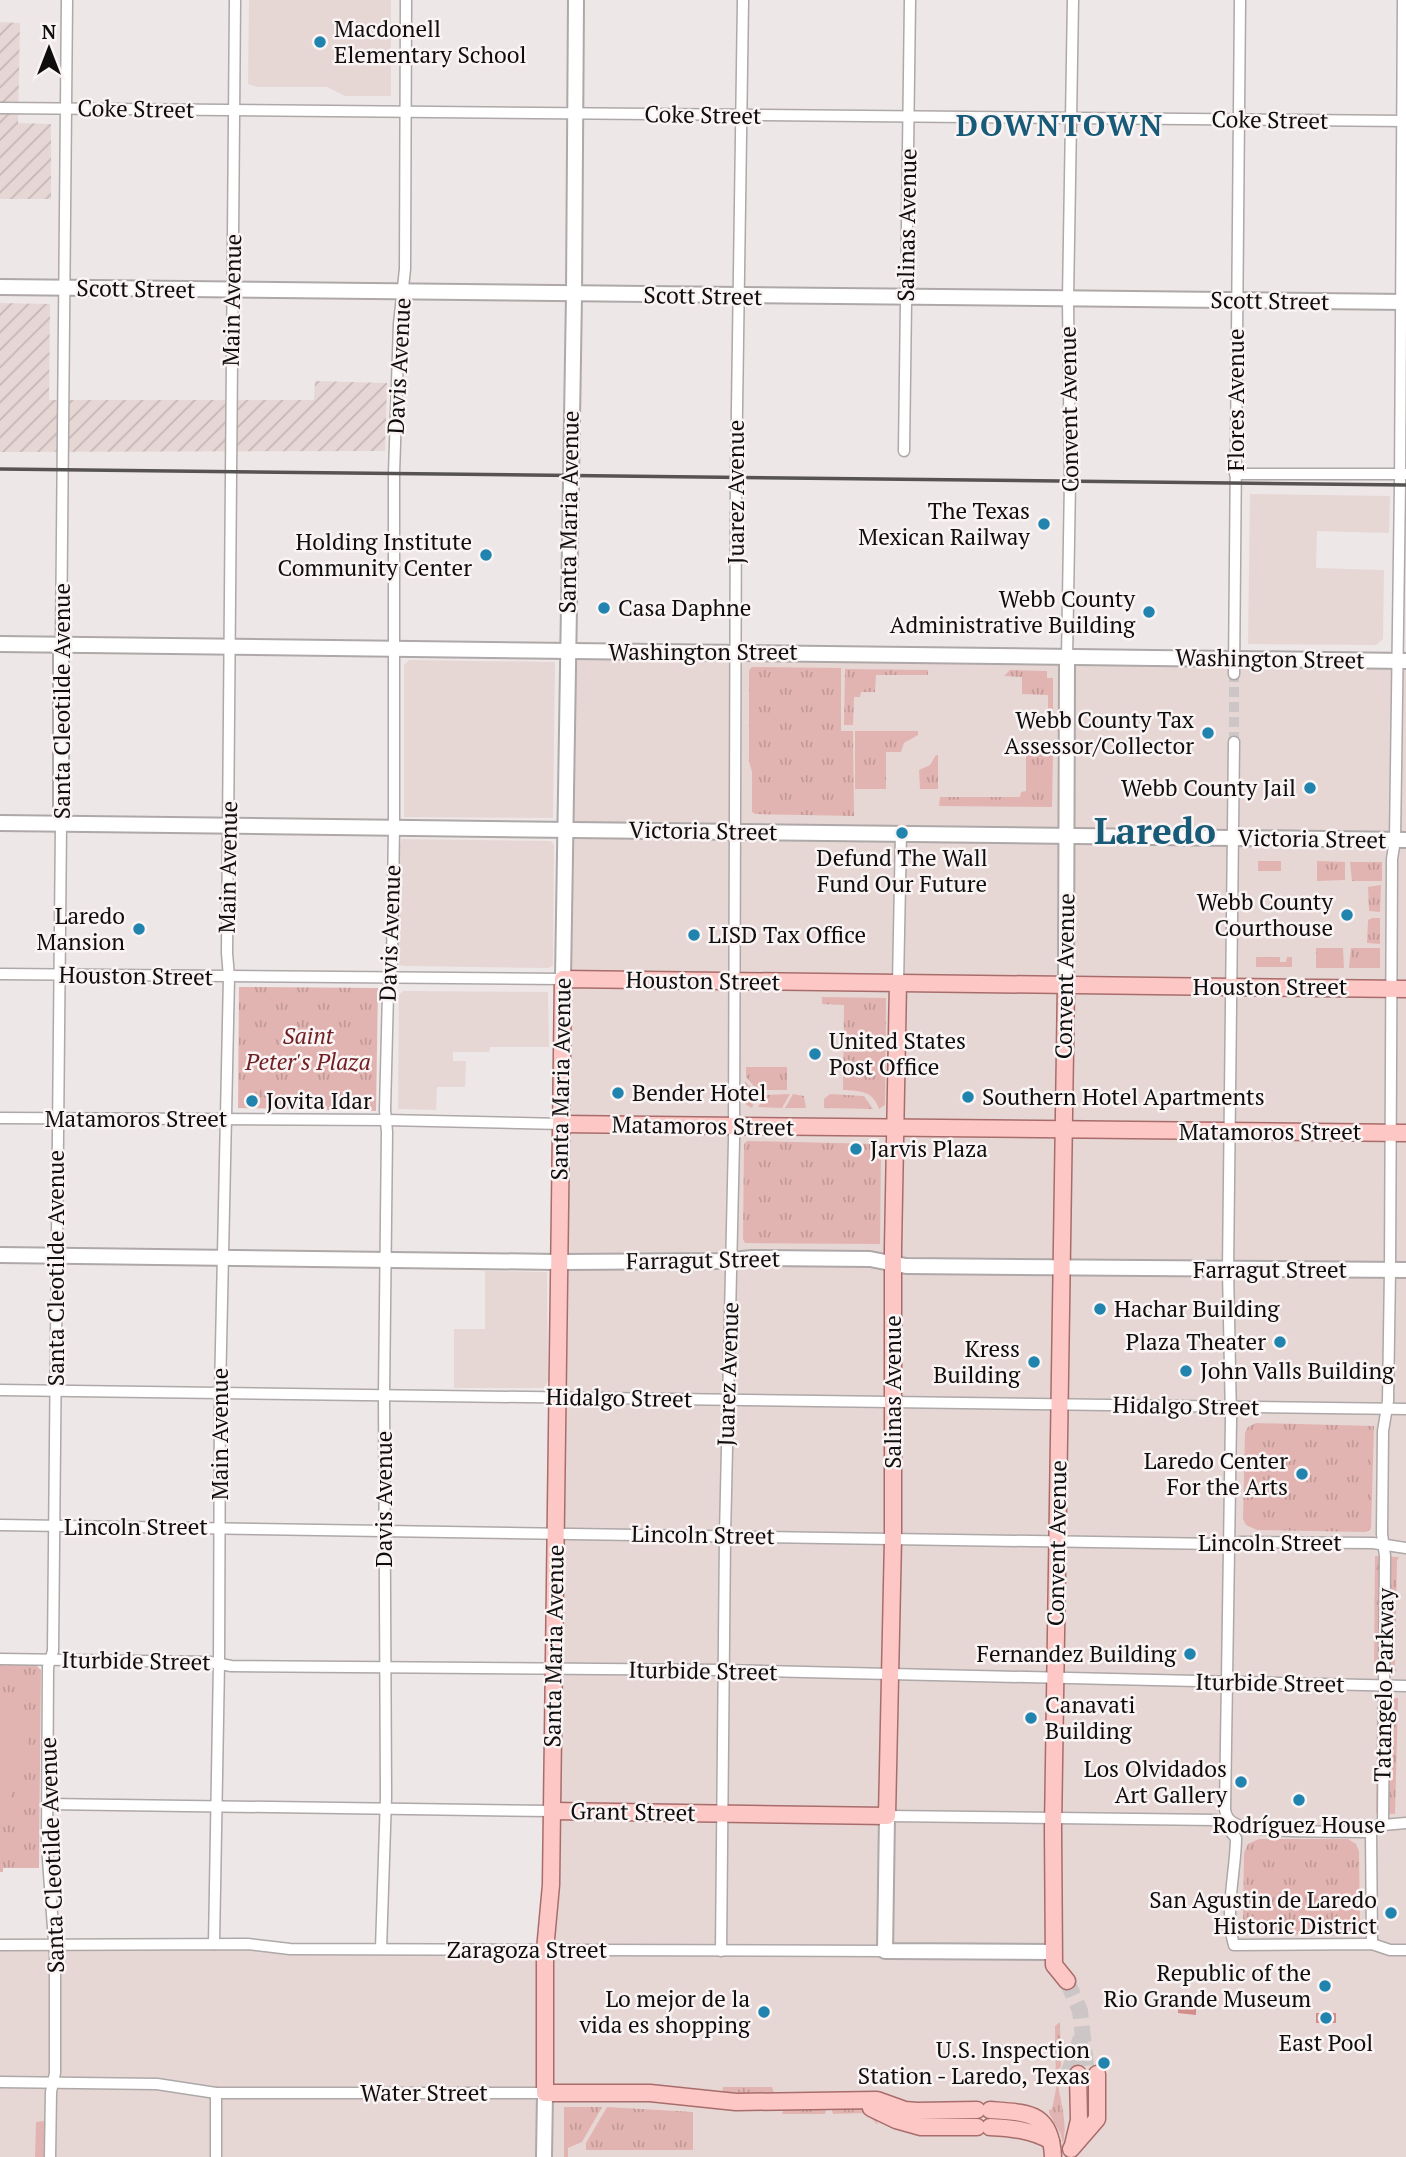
<svg xmlns="http://www.w3.org/2000/svg" width="1406" height="2157" font-family="'PT Serif',serif">
  <defs>
    <pattern id="industrial-furrows" width="10" height="10" patternUnits="userSpaceOnUse" patternTransform="scale(1.75)"><rect width="10" height="10" fill="#e6d7d5"/><path d="M-1 1l2-2M0 10L10 0M9 11l2-2" fill="none" stroke="#c4b7b6"/></pattern>
    <pattern id="grass-tufts" width="24" height="20" patternUnits="userSpaceOnUse" patternTransform="scale(1.75)"><rect width="24" height="20" fill="#e2b4b1"/><path d="M3 7l-1-3M5 7V3M7 7l1-3M15 17l-1-3M17 17v-4M19 17l1-3" fill="none" stroke="#c19a97"/></pattern>
  </defs>
  <rect width="100%" height="100%" fill="#eee7e7"/>
  <!-- built -->
  <g fill="#e6d7d5">
    <path d="M249 0H391V96H345L327 87H257L248 84Z"/>
    <path d="M1250 494 1390 496 1389 533 1317 531 1316 568 1384 570 1383 639 1376 645 1248 644Z"/>
    <path d="M566 652 1406 661V2157H0V1945L545 1949Z"/>
    <path d="M409 660 555 662 553 818 404 817V665Z"/>
    <path d="M402 839 551 841 554 845 553 966 548 968 404 966 399 965 400 845Z"/>
    <path d="M403 991 548 992 549 1047H490L489 1052H453V1061H466L465 1087H437L436 1110 398 1109 399 995Z"/>
    <path d="M485 1271 547 1272 548 1381 544 1388H454V1329H485Z"/>
  </g>
  <!-- industrial -->
  <g fill="url(#industrial-furrows)">
    <path d="M0 22 20 23 18 123 51 124V199H0Z"/>
    <path d="M0 303 50 304 49 400H314L315 381 387 383 385 451 0 452Z"/>
  </g>
  <!-- grass -->
  <g fill="url(#grass-tufts)">
    <path d="M752 667 841 668V731H853L854 816 755 814 752 812V772L749 761V670Z"/>
    <path d="M845 669 928 670V675H876L875 692H861L860 697H854L853 725H844Z"/>
    <path d="M1010 670 1047 671V678H1053V721H1048V695L1022 694V677L1004 676Z"/>
    <path d="M855 731H918V735L904 743 901 752H886V789H855Z"/>
    <path d="M1026 754H1053L1052 807 939 806 940 797H1020L1021 792 1026 791Z"/>
    <path d="M936 755H938V789H920L919 770 930 765Z"/>
    <rect x="1258" y="861" width="23" height="10"/>
    <path d="M1317 861 1345 862V880L1317 881Z"/>
    <path d="M1350 862H1382V881H1352Z"/>
    <path d="M1381 885 1380 912 1369 911 1368 887Z"/>
    <path d="M1372 918H1380V944L1367 943 1368 920Z"/>
    <path d="M1316 948H1343L1344 968H1316Z"/>
    <path d="M1351 948H1380V968H1349Z"/>
    <path d="M1256 957H1280V962H1286L1287 957H1292V967H1256Z"/>
    <path d="M239 987 378 988 376 1111 238 1108Z"/>
    <path d="M822 997 886 998 885 1105 879 1109C873 1091 861 1091 843 1090L844 1005 822 1004Z"/>
    <path d="M746 1067H787V1090H766L759 1092 746 1077Z"/>
    <path d="M745 1081 757 1095 752 1108 745 1104Z"/>
    <path d="M790 1094 782 1108 758 1107 765 1095Z"/>
    <path d="M793 1094 804 1096 806 1108H785Z"/>
    <path d="M830 1094 864 1096 873 1109 824 1108V1099Z"/>
    <path d="M747 1141 877 1144 881 1150 880 1244 745 1243 743 1239 744 1144Z"/>
    <path d="M1256 1423 1374 1426 1371 1529 1366 1532 1257 1530 1246 1525 1243 1519 1245 1433 1248 1427Z"/>
    <path d="M1375 1556 1399 1557 1397 1561 1395 1668 1397 1671H1374Z"/>
    <path d="M0 1664H35L41 1670 39 1868H3V1872H0Z"/>
    <path d="M1377 1698H1398L1395 1814 1376 1813Z"/>
    <path d="M1259 1839H1348L1356 1844 1359 1851 1360 1923 1357 1931 1351 1934 1254 1935 1245 1931 1243 1924 1244 1853 1248 1844Z"/>
    <path d="M1060 2022 1061 2067 1057 2070C1057 2096 1069 2118 1063 2144L1061 2135 1049 2113V2110L1052 2109 1056 2089 1055 2026Z"/>
    <path d="M723 2087H772L775 2095 722 2094Z"/>
    <path d="M564 2107H602L582 2142 568 2148V2157H564Z"/>
    <path d="M607 2107 693 2112V2150H586V2143Z"/>
    <path d="M784 2108H856L864 2109 876 2118 878 2125 866 2113 833 2114 832 2110H826L825 2114H782Z"/>
    <path d="M44 2121V2157H35L36 2122Z"/>
  </g>
  <!-- pitch -->
  <g fill="#e2b4b1">
    <circle cx="308" cy="1049" r="20"/>
    <path d="M0 1699C21 1718 31 1743 29 1771L0 1770Z"/>
    <rect x="0" y="1779" width="11" height="30"/>
  </g>
  <!-- water -->
  <g fill="#d18d8a">
    <path d="M1188 2001V2005H1196V2015L1178 2013V2002Z"/>
    <rect x="1316" y="2013" width="20" height="10"/>
  </g>
  <g fill="none" stroke-linecap="round" stroke-linejoin="round">
    <!-- street-tunnel -->
    <path stroke="#cdc6c6" stroke-width="10" stroke-dasharray="10 5" stroke-linecap="butt" d="M1234 742V674"/>
    <!-- primary-tunnel -->
    <g stroke="#cdc6c6" stroke-width="16" stroke-dasharray="16 8" stroke-linecap="butt">
      <path d="M1067 1981 1080 2011 1087 2074"/>
      <path d="M1068 2074 1081 2038"/>
    </g>
    <defs>
      <g id="street">
        <path d="M0 108 1405 121"/>
        <path d="M904 451 910 0"/>
        <path d="M1235 474H1405"/>
        <path d="M61 645 67 0"/>
        <path d="M1067 658 1070 481 1068 299 1073 0"/>
        <path d="M1234 674 1240 0"/>
        <path d="M1234 742 1228 1270 1231 1419 1225 1810C1226 1816 1228 1820 1234 1823 1251 1834 1345 1831 1371 1832L1383 1825 1406 1823"/>
        <path d="M0 974 563 979"/>
        <path d="M898 983 901 833"/>
        <path d="M0 1118 386 1120 562 1124"/>
        <path d="M0 1390 1406 1409"/>
        <path d="M0 1525 1218 1544 1242 1542 1373 1543 1406 1548"/>
        <path d="M0 1659 210 1662 231 1666 724 1670 1406 1686"/>
        <path d="M47 1804 552 1811"/>
        <path d="M887 1816 1216 1820 1224 1824 1236 1838C1236 1870 1224 1913 1234 1945L1372 1944 1390 1950H1406"/>
        <path d="M1383 1825 1385 1556 1382 1534 1383 1431 1388 1401 1390 1270 1392 859 1395 840 1400 484 1403 0"/>
        <path d="M1371 1832 1372 1944"/>
        <path d="M214 1944 219 1663 220 1393 229 977 227 953 235 0"/>
        <path d="M0 1945 248 1944 290 1949 885 1951"/>
        <path d="M381 1949 386 1797 384 1395 387 1132 385 1110 388 993 392 961 394 827V473L399 324 405 269 406 0"/>
        <path d="M721 1951 725 1536 734 1140 736 477 743 0"/>
        <path d="M0 2082 157 2084 216 2093H545"/>
        <path d="M50 2157 51 2092 55 2073V1955L47 1846 48 1667 53 1651 61 824"/>
        <path d="M216 2157V2093"/>
      </g>
      <g id="secondary">
        <path d="M0 287 1406 302"/>
        <path d="M0 644 1406 661"/>
        <path d="M0 823 1406 840"/>
        <path d="M61 824V645"/>
        <path d="M563 979 574 295 576 0"/>
        <path d="M1066 985 1067 658"/>
        <path d="M0 1255 558 1262 722 1261 752 1258 870 1259 906 1266 1406 1270"/>
        <path d="M887 1816 885 1951 1054 1952"/>
        <path d="M544 2157 545 2093"/>
      </g>
      <g id="primary">
        <path d="M1066 985 1053 1829 1054 1965 1067 1981"/>
        <path d="M562 1124 1406 1133"/>
        <path d="M552 1811 887 1816 893 1539V1248L898 983"/>
        <path d="M871 2108 896 2120 921 2127H977"/>
        <path d="M977 2110 917 2111 905 2110 877 2100 736 2102 650 2093H545V1950L551 1885 563 979 1406 989"/>
        <path d="M990 2110C1028 2113 1051 2111 1053 2157"/>
        <path d="M990 2127C1011 2128 1032 2130 1051 2141"/>
        <path d="M1073 2145 1079 2120 1078 2074"/>
        <path d="M1071 2149 1097 2119V2074"/>
      </g>
    </defs>
    <!-- street casing -->
    <use href="#street" stroke="#aea8a8" stroke-width="13"/>
    <!-- secondary casing -->
    <use href="#secondary" stroke="#aea8a8" stroke-width="18"/>
    <!-- primary casing -->
    <use href="#primary" stroke="#a86d6b" stroke-width="19"/>
    <!-- street -->
    <use href="#street" stroke="#fff" stroke-width="10"/>
    <!-- secondary -->
    <use href="#secondary" stroke="#fff" stroke-width="14"/>
    <!-- primary -->
    <use href="#primary" stroke="#fcc7c4" stroke-width="16"/>
    <!-- rail -->
    <path stroke="#575353" stroke-width="3.5" d="M0 469 1406 485"/>
  </g>
  <!-- markers -->
  <g fill="#2184ae" stroke="#fbf4f4" stroke-width="2.5">
    <circle cx="320" cy="42" r="7"/>
    <circle cx="1044" cy="524" r="7"/>
    <circle cx="486" cy="555" r="7"/>
    <circle cx="604" cy="608" r="7"/>
    <circle cx="1149" cy="612" r="7"/>
    <circle cx="1208" cy="733" r="7"/>
    <circle cx="1310" cy="788" r="7"/>
    <circle cx="902" cy="833" r="7"/>
    <circle cx="1347" cy="915" r="7"/>
    <circle cx="139" cy="929" r="7"/>
    <circle cx="694" cy="935" r="7"/>
    <circle cx="815" cy="1054" r="7"/>
    <circle cx="618" cy="1093" r="7"/>
    <circle cx="968" cy="1097" r="7"/>
    <circle cx="252" cy="1101" r="7"/>
    <circle cx="856" cy="1149" r="7"/>
    <circle cx="1100" cy="1309" r="7"/>
    <circle cx="1280" cy="1342" r="7"/>
    <circle cx="1034" cy="1362" r="7"/>
    <circle cx="1186" cy="1371" r="7"/>
    <circle cx="1302" cy="1474" r="7"/>
    <circle cx="1190" cy="1654" r="7"/>
    <circle cx="1031" cy="1718" r="7"/>
    <circle cx="1241" cy="1782" r="7"/>
    <circle cx="1299" cy="1800" r="7"/>
    <circle cx="1391" cy="1913" r="7"/>
    <circle cx="1325" cy="1986" r="7"/>
    <circle cx="764" cy="2012" r="7"/>
    <circle cx="1326" cy="2018" r="7"/>
    <circle cx="1104" cy="2063" r="7"/>
  </g>
  <g text-anchor="middle" stroke-width="5" stroke-linejoin="round" paint-order="stroke">
    <!-- poi labels -->
    <g font-size="23" fill="#0f0d0d" stroke="#fbf4f4" text-anchor="end">
      <text x="334" y="37" text-anchor="start">Macdonell<tspan x="334" dy="26">Elementary School</tspan></text>
      <text x="1030" y="519">The Texas<tspan x="1030" dy="26">Mexican Railway</tspan></text>
      <text x="472" y="550">Holding Institute<tspan x="472" dy="26">Community Center</tspan></text>
      <text x="1135" y="607">Webb County<tspan x="1135" dy="26">Administrative Building</tspan></text>
      <text x="618" y="616" text-anchor="start">Casa Daphne</text>
      <text x="1194" y="728">Webb County Tax<tspan x="1194" dy="26">Assessor/Collector</tspan></text>
      <text x="1296" y="796">Webb County Jail</text>
      <text x="902" y="866" text-anchor="middle">Defund The Wall<tspan x="902" dy="26">Fund Our Future</tspan></text>
      <text x="1333" y="910">Webb County<tspan x="1333" dy="26">Courthouse</tspan></text>
      <text x="125" y="924">Laredo<tspan x="125" dy="26">Mansion</tspan></text>
      <text x="708" y="943" text-anchor="start">LISD Tax Office</text>
      <text x="829" y="1049" text-anchor="start">United States<tspan x="829" dy="26">Post Office</tspan></text>
      <text x="632" y="1101" text-anchor="start">Bender Hotel</text>
      <text x="982" y="1105" text-anchor="start">Southern Hotel Apartments</text>
      <text x="266" y="1109" text-anchor="start">Jovita Idar</text>
      <text x="870" y="1157" text-anchor="start">Jarvis Plaza</text>
      <text x="1114" y="1317" text-anchor="start">Hachar Building</text>
      <text x="1266" y="1350">Plaza Theater</text>
      <text x="1020" y="1357">Kress<tspan x="1020" dy="26">Building</tspan></text>
      <text x="1200" y="1379" text-anchor="start">John Valls Building</text>
      <text x="1288" y="1469">Laredo Center<tspan x="1288" dy="26">For the Arts</tspan></text>
      <text x="1176" y="1662">Fernandez Building</text>
      <text x="1045" y="1713" text-anchor="start">Canavati<tspan x="1045" dy="26">Building</tspan></text>
      <text x="1227" y="1777">Los Olvidados<tspan x="1227" dy="26">Art Gallery</tspan></text>
      <text x="1299" y="1833" text-anchor="middle">Rodríguez House</text>
      <text x="1377" y="1908">San Agustin de Laredo<tspan x="1377" dy="26">Historic District</tspan></text>
      <text x="1311" y="1981">Republic of the<tspan x="1311" dy="26">Rio Grande Museum</tspan></text>
      <text x="750" y="2007">Lo mejor de la<tspan x="750" dy="26">vida es shopping</tspan></text>
      <text x="1326" y="2051" text-anchor="middle">East Pool</text>
      <text x="1090" y="2058">U.S. Inspection<tspan x="1090" dy="26">Station - Laredo, Texas</tspan></text>
    </g>
    <!-- street labels -->
    <g font-size="23" fill="#0f0d0d" stroke="#fbf4f4">
      <text transform="translate(136 109) rotate(1)" y="8">Coke Street</text>
      <text transform="translate(703 115) rotate(1)" y="8">Coke Street</text>
      <text transform="translate(1270 120) rotate(1)" y="8">Coke Street</text>
      <text transform="translate(907 225) rotate(-89)" y="8">Salinas Avenue</text>
      <text transform="translate(136 289) rotate(1)" y="8">Scott Street</text>
      <text transform="translate(703 296) rotate(1)" y="8">Scott Street</text>
      <text transform="translate(232 300) rotate(-89)" y="8">Main Avenue</text>
      <text transform="translate(1270 301) rotate(1)" y="8">Scott Street</text>
      <text transform="translate(399 366) rotate(-87)" y="8">Davis Avenue</text>
      <text transform="translate(1236 400) rotate(-90)" y="8">Flores Avenue</text>
      <text transform="translate(1069 409) rotate(-91)" y="8">Convent Avenue</text>
      <text transform="translate(736 492) rotate(-90)" y="8">Juarez Avenue</text>
      <text transform="translate(569 512) rotate(-89)" y="8">Santa Maria Avenue</text>
      <text x="703" y="660">Washington Street</text>
      <text transform="translate(1270 659) rotate(1)" y="8">Washington Street</text>
      <text transform="translate(62 701) rotate(-90)" y="8">Santa Cleotilde Avenue</text>
      <text transform="translate(703 831) rotate(1)" y="8">Victoria Street</text>
      <text transform="translate(1312 839) rotate(1)" y="8">Victoria Street</text>
      <text transform="translate(228 867) rotate(-89)" y="8">Main Avenue</text>
      <text transform="translate(390 933) rotate(-88)" y="8">Davis Avenue</text>
      <text transform="translate(136 976) rotate(1)" y="8">Houston Street</text>
      <text transform="translate(1065 976) rotate(-89)" y="8">Convent Avenue</text>
      <text transform="translate(703 981) rotate(1)" y="8">Houston Street</text>
      <text x="1270" y="995">Houston Street</text>
      <text transform="translate(561 1079) rotate(-89)" y="8">Santa Maria Avenue</text>
      <text x="136" y="1127">Matamoros Street</text>
      <text transform="translate(703 1126) rotate(1)" y="8">Matamoros Street</text>
      <text x="1270" y="1140">Matamoros Street</text>
      <text transform="translate(703 1260) rotate(-1)" y="8">Farragut Street</text>
      <text transform="translate(56 1268) rotate(-90)" y="8">Santa Cleotilde Avenue</text>
      <text x="1270" y="1278">Farragut Street</text>
      <text transform="translate(728 1374) rotate(-88)" y="8">Juarez Avenue</text>
      <text transform="translate(893 1392) rotate(-90)" y="8">Salinas Avenue</text>
      <text transform="translate(619 1398) rotate(1)" y="8">Hidalgo Street</text>
      <text transform="translate(1186 1406) rotate(1)" y="8">Hidalgo Street</text>
      <text transform="translate(220 1434) rotate(-90)" y="8">Main Avenue</text>
      <text transform="translate(384 1499) rotate(-90)" y="8">Davis Avenue</text>
      <text x="136" y="1535">Lincoln Street</text>
      <text transform="translate(703 1535) rotate(1)" y="8">Lincoln Street</text>
      <text transform="translate(1057 1543) rotate(-89)" y="8">Convent Avenue</text>
      <text x="1270" y="1551">Lincoln Street</text>
      <text transform="translate(554 1646) rotate(-89)" y="8">Santa Maria Avenue</text>
      <text transform="translate(136 1661) rotate(1)" y="8">Iturbide Street</text>
      <text transform="translate(703 1671) rotate(1)" y="8">Iturbide Street</text>
      <text transform="translate(1270 1683) rotate(1)" y="8">Iturbide Street</text>
      <text transform="translate(1384 1685) rotate(-89)" y="8">Tatangelo Parkway</text>
      <text transform="translate(633 1812) rotate(1)" y="8">Grant Street</text>
      <text transform="translate(52 1855) rotate(-92)" y="8">Santa Cleotilde Avenue</text>
      <text x="527" y="1958">Zaragoza Street</text>
      <text x="424" y="2101">Water Street</text>
    </g>
    <!-- park labels -->
    <g font-size="23" font-style="italic" fill="#6f1e22" stroke="#fbf4f4">
      <text x="308" y="1044">Saint<tspan x="308" dy="26">Peter's Plaza</tspan></text>
    </g>
    <!-- district labels -->
    <g font-size="30" font-weight="bold" letter-spacing="2" fill="#185b78" stroke="#fbf4f4">
      <text x="1060" y="136">DOWNTOWN</text>
    </g>
    <!-- town labels -->
    <g font-size="37" font-weight="bold" fill="#185b78" stroke="#fbf4f4">
      <text x="1155" y="844">Laredo</text>
    </g>
  </g>
  <!-- north arrow -->
  <g transform="translate(49 49)" stroke="#fbf4f4" stroke-width="5" paint-order="stroke">
  <path d="M0-5L12 26L0 18L-12 26Z" fill="#0f0d0d"/>
  <text y="-10" font-size="19" font-weight="bold" text-anchor="middle" fill="#0f0d0d">N</text>
  </g>
</svg>
